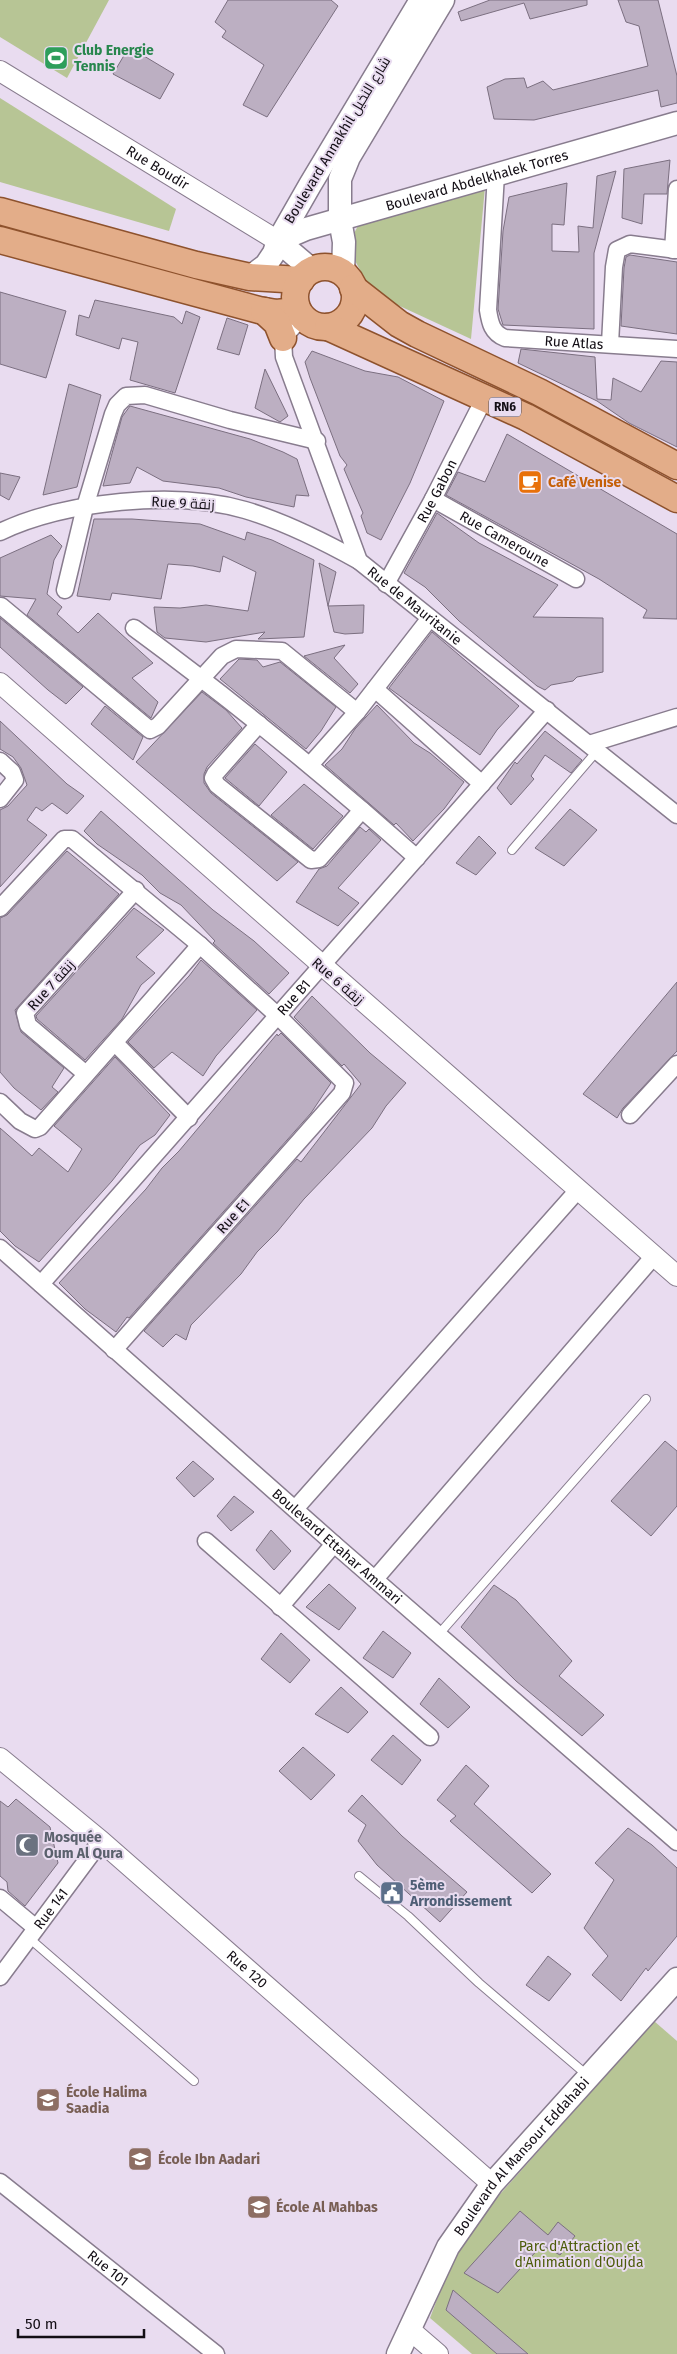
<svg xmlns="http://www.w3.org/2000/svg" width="677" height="2354" font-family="'Fira Sans',Cairo,sans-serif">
  <rect width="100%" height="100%" fill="#e9dcf0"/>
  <!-- green -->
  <g fill="#b7c595">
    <path d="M0 0H109L67 78 0 37Z"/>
    <path d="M0 98 176 209 169 231 0 182Z"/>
    <path d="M485 187 471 339 391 302 367 283 352 255 350 241 361 220Z"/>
    <path d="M654 2021 677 2041V2354H472L430 2318 456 2249 501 2193Z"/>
  </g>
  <!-- building -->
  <g fill="#bcafc2" stroke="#7b6f80">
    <path d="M228 0H331L338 6 267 117 243 105 264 65 222 37 226 31 215 22Z"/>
    <path d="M490 0H587V5L530 19 524 3 461 21 458 12Z"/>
    <path d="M618 0H658L677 76V103L661 107 658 90 534 120 494 119 487 87 505 79 524 78 527 88 543 81 553 90 648 66 639 26 626 22Z"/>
    <path d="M129 47 174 74 160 99 113 74Z"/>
    <path d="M670 160 667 194H644L642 224 622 218 624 169Z"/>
    <path d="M616 171 594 253V329L503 325 498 309 503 231 509 197 567 183 564 225 552 224V251L579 252 578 226 593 228 597 176Z"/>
    <path d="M630 255 677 262V334L621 326 624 268 626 257Z"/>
    <path d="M0 292 66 311 46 378 0 364Z"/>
    <path d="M95 300 174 317 182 324 186 311 200 317 175 393 130 380 138 342 122 338 119 349 76 335 79 315 89 318Z"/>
    <path d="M227 318 248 325 239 355 217 349Z"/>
    <path d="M521 349 595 357 597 399 611 400 613 378 641 392 661 361 677 362V447L629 423 597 401 518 363Z"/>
    <path d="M312 351 365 371 398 377 444 401 410 483 381 540 367 533 361 516 363 513 344 469 347 465 340 456 310 378 305 362Z"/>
    <path d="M265 369 288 416 280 422 255 408Z"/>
    <path d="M69 384 101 395 77 487 43 495Z"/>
    <path d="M130 406 250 439 283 452 297 459 309 496 296 495 294 507 246 497 219 488 163 481 137 467 130 483 103 486 122 417Z"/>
    <path d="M507 434 677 534V619L643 618 647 610 599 579 446 495 458 472 485 482Z"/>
    <path d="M0 473 20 477 9 500 0 495Z"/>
    <path d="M437 513 479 543 558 585 533 617 603 618V672L577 677 573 681 551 685 545 690 537 686 459 621 425 587 404 573Z"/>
    <path d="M94 519H132L200 524 245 540 247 532 272 540 314 560 304 637 258 639 265 632 206 642 165 638 157 632 154 607 180 608 206 605 248 611 256 572 223 556 220 572 193 566 168 564 161 599 112 593 110 600 77 596Z"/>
    <path d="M51 535 62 546 54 560 47 594 62 607 57 614 78 633 98 613 153 663 132 678 158 702 151 718 27 615 36 599 0 596V558Z"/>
    <path d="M319 563 336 572 328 606Z"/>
    <path d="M364 605 363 633 345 634 334 632 328 606Z"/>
    <path d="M0 618 83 687 66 704 48 690 0 647Z"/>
    <path d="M432 632 519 706 497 730 480 755 389 688Z"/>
    <path d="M345 645 334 658 358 684 350 693 304 656Z"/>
    <path d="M239 659 257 660 263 667 280 662 336 707 321 731 306 749 220 679Z"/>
    <path d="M202 692 226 710 242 728 207 767 204 774V783L211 793 298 862 277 881 136 762Z"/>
    <path d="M377 705 414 743 430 753 464 782 444 809 413 841 396 823 394 825 325 765 342 749 355 729Z"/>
    <path d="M105 706 143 737 133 760 91 724Z"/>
    <path d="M0 721 67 784 84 796 67 814 52 803 42 811 36 807 27 820 47 835 0 887V810L8 806 27 785 21 768 13 757 0 749Z"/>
    <path d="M545 731 582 760 571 773 545 755 531 776 534 779 511 805 497 788 515 762 517 764Z"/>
    <path d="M255 744 287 772 259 806 225 778Z"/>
    <path d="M304 784 343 816 313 849 271 815Z"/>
    <path d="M570 809 597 830 564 866 535 848Z"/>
    <path d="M101 811 213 910 254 941 289 973 269 994 213 943 215 941 181 905 160 893 142 875 97 844 84 831Z"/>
    <path d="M360 827 366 832 369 829 381 840 338 888 359 903 338 926 296 902 319 869 327 866Z"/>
    <path d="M479 836 496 853 476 875 456 863Z"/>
    <path d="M67 851 119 894 15 1010 21 1032 64 1068 52 1087 58 1092 41 1110 14 1088 0 1072V918L7 915Z"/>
    <path d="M134 908 164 930 136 957 155 973 141 985 122 1019 85 1060 37 1019 36 1016Z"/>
    <path d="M201 960 257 1010 216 1056 203 1076 172 1052 154 1068 128 1042 189 976Z"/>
    <path d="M677 982V1051L623 1108 617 1118 583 1094Z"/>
    <path d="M312 996 370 1053 406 1083 386 1106 372 1128 304 1199 277 1232 257 1252 241 1274 191 1325 186 1340 176 1334 163 1347 144 1331 297 1159 301 1162 361 1084 344 1064 342 1066 294 1017Z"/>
    <path d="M281 1033 331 1083 311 1113 129 1318 127 1317 116 1332 85 1309 59 1283 146 1189 162 1168 179 1151 277 1034 278 1036Z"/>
    <path d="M115 1057 170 1115 155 1135 140 1145 112 1181 39 1262 15 1246 0 1231V1128L32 1156 39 1148 68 1172 82 1149 54 1126Z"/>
    <path d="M665 1441 677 1451V1506L651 1536 611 1501Z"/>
    <path d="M193 1461 214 1479 194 1497 176 1478Z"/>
    <path d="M234 1496 254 1512 231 1531 217 1516Z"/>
    <path d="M271 1530 291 1551 274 1570 256 1550Z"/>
    <path d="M329 1584 356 1608 339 1630 306 1607Z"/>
    <path d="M494 1585 516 1600 572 1661 559 1676 604 1715 582 1736 516 1681 461 1627Z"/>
    <path d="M383 1631 411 1653 393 1678 363 1658Z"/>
    <path d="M281 1633 310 1660 290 1683 261 1659Z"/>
    <path d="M439 1678 470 1707 448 1728 420 1704Z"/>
    <path d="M341 1687 368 1712 348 1733 315 1714Z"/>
    <path d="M393 1735 421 1760 402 1785 371 1760Z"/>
    <path d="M303 1747 335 1775 311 1800 279 1771Z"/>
    <path d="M466 1765 489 1786 474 1804 551 1874 532 1893 450 1821 456 1816 437 1800Z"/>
    <path d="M362 1795 402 1836 467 1892 440 1922 377 1865 358 1841 366 1825 348 1811Z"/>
    <path d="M16 1799 50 1827 58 1863 25 1906 8 1891 7 1882 0 1876V1801L8 1807Z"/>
    <path d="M628 1828 652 1845 677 1868V1936L648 1971 646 1968 621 2001 592 1975 608 1956 584 1928 614 1880 595 1863Z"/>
    <path d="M548 1956 571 1974 549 2001 526 1985Z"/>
    <path d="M520 2211 548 2235 558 2222 575 2236 560 2255 542 2245 498 2293 464 2273Z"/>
    <path d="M453 2290 528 2354H497L446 2310Z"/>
  </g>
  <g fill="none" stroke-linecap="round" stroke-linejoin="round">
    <defs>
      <g id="service">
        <path d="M512 850 597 751"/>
        <path d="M439 1634 646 1399"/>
        <path d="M359 1876 408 1916 479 1983 587 2075"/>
        <path d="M29 1938 194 2081"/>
      </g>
      <g id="minor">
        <path id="s1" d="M496 174 488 310C490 323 492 333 505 338L677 349"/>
        <path d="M673 250 677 189"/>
        <path id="s2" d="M302 317 283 338 284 357 359 561 677 815"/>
        <path d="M610 344 614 267 617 250 630 244 677 250"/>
        <path id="s3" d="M433 499 576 579"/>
        <path d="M0 532C65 501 176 490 245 510 285 522 323 541 359 561"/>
        <path id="s4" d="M386 584 433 499 485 397"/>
        <path d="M65 590 85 507 113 414 117 405 126 396 145 395 230 420 317 441"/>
        <path d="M1 606 150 730 158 726 222 656 236 649 282 651 357 712"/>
        <path d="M134 628C232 700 326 777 417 858"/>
        <path d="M375 689 482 784"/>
        <path d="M259 724 215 774 213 778 217 785 311 860 319 859 362 810"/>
        <path d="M589 744 677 717"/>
        <path d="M0 761 12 772 15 780 0 799"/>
        <path d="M310 765 357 712 430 618"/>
        <path d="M0 908 64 839H72L200 945 278 1016 345 1083 342 1093 114 1350"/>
        <path d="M115 1043 189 1118"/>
        <path d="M86 1074 28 1025 25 1013 136 890"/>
        <path d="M0 1102 20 1121 35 1129 40 1127 200 945"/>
        <path d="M630 1115 677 1064"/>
        <path id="s5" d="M0 1248 334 1544 677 1842"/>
        <path id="s6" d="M41 1284 547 710"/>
        <path d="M295 1509 578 1190"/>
        <path d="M206 1541 430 1737"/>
        <path d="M375 1579 654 1256"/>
        <path d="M280 1607 334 1544"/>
        <path d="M0 1898 36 1928"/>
        <path id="s7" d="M0 1977 101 1841"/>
        <path id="s8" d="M0 2182 216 2354"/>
      </g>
      <g id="tertiary">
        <path id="s9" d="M0 71 278 241"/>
        <path d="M0 683 677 1276"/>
        <path id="s10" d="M0 1758 101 1841 492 2184"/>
        <path d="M409 2329 438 2354"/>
      </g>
      <g id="secondary">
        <path id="s11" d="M278 241 306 229 677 123"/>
        <path d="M278 241 312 270"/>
        <path d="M343 274 344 242 340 220V179L349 157 443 0"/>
        <path d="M250 277 266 265 274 253 278 241 310 185 421 0"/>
        <path id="s12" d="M398 2354 448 2247 492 2184 677 1979"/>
      </g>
      <g id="primary">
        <path d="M0 211 196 265 250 277 301 280"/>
        <path d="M0 240 259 310 276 313 298 311"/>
        <circle cx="325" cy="297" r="30"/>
        <path d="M353 288 399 324 417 334 539 392 677 466"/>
        <path d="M264 311 277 323 283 338"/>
        <path d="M328 327 526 417 677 499"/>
      </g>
    </defs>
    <!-- service casing -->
    <use href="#service" stroke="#887c8e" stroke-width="10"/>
    <!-- minor casing -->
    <use href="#minor" stroke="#887c8e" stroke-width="19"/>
    <!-- tertiary casing -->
    <use href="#tertiary" stroke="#887c8e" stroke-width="22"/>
    <!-- secondary casing -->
    <use href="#secondary" stroke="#887c8e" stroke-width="25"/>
    <!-- primary casing -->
    <use href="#primary" stroke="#8e522d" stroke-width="29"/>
    <!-- service -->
    <use href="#service" stroke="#fff" stroke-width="8"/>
    <!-- minor -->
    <use href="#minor" stroke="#fff" stroke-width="16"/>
    <!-- tertiary -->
    <use href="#tertiary" stroke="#fff" stroke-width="20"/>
    <!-- secondary -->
    <use href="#secondary" stroke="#fff" stroke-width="22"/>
    <!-- primary -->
    <use href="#primary" stroke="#e3ad89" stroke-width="26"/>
  </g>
  <!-- icons -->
  <defs>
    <symbol id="stadium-square" viewBox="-11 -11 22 22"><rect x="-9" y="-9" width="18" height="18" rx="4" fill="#2e9e5b" stroke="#e9dcf0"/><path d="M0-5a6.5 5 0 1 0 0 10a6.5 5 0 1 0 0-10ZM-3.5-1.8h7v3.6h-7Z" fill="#fff"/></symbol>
    <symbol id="cafe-square" viewBox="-11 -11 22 22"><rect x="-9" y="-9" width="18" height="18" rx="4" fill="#e8710a" stroke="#e9dcf0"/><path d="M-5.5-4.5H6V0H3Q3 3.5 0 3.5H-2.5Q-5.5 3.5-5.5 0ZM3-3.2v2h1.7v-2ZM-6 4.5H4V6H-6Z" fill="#fff"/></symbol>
    <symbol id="mosque-square" viewBox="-11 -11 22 22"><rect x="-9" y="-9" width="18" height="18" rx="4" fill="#6b7280" stroke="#e9dcf0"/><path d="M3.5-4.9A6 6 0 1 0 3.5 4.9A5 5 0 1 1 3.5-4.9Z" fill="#fff"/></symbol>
    <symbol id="civic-square" viewBox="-11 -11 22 22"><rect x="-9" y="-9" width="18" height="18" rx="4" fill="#5c6f8a" stroke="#e9dcf0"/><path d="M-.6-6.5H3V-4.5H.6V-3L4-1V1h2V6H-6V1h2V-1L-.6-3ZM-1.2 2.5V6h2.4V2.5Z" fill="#fff"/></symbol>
    <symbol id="school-square" viewBox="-11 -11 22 22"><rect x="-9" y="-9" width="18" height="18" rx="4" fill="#8d6e63" stroke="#e9dcf0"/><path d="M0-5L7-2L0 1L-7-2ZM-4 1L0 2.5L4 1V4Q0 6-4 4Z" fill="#fff"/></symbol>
  </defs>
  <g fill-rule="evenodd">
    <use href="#stadium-square" x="42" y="44" width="28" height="28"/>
    <use href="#cafe-square" x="516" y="468" width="28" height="28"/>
    <use href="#mosque-square" x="13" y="1831" width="28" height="28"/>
    <use href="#civic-square" x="378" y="1879" width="28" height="28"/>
    <use href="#school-square" x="34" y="2086" width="28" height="28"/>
    <use href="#school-square" x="126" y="2145" width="28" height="28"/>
    <use href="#school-square" x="245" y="2193" width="28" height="28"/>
  </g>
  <g text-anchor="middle" stroke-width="4" stroke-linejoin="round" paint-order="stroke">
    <!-- shield labels -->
    <rect fill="#e9dcf0" stroke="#534c57" stroke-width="1" x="489" y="397.5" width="32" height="19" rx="4"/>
    <g font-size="12" font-weight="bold" fill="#130e15">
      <text x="505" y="411">RN6</text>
    </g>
    <!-- leisure labels -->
    <g font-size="14" font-weight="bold" fill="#27864d" stroke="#e9dcf0" text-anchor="start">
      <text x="74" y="55">Club Energie<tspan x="74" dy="16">Tennis</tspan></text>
    </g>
    <!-- street labels -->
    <g font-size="14" fill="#130e15" stroke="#e9dcf0">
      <text transform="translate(337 140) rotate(-59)" y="5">Boulevard Annakhil شارع النخيل</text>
      <text dy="5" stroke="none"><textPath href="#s9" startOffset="185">Rue Boudir</textPath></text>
      <text dy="5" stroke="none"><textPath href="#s11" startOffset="208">Boulevard Abdelkhalek Torres</textPath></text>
      <text dy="5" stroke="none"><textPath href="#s1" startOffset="240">Rue Atlas</textPath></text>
      <text dy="5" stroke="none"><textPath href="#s4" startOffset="106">Rue Gabon</textPath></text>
      <text transform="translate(183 503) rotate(3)" y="5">Rue 9 زنقة</text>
      <text dy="5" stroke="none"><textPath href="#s3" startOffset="82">Rue Cameroune</textPath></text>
      <text dy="5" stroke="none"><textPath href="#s2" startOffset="336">Rue de Mauritanie</textPath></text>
      <text transform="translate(338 981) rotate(41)" y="5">Rue 6 زنقة</text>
      <text transform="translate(51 985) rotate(-48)" y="5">Rue 7 زنقة</text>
      <text dy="5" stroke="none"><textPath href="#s6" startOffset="382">Rue B1</textPath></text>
      <text transform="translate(233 1216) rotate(-48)" y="5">Rue E1</text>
      <text dy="5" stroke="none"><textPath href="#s5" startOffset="450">Boulevard Ettahar Ammari</textPath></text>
      <text dy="5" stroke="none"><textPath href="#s7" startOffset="85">Rue 141</textPath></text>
      <text dy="5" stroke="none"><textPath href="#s10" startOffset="325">Rue 120</textPath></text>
      <text dy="5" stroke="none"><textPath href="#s12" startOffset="235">Boulevard Al Mansour Eddahabi</textPath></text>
      <text dy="5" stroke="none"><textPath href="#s8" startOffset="138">Rue 101</textPath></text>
    </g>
    <!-- food labels -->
    <g font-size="14" font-weight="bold" fill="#c56008" stroke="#e9dcf0" text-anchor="start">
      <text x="548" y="487">Café Venise</text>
    </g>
    <!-- worship labels -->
    <g font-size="14" font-weight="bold" fill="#5b616d" stroke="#e9dcf0" text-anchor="start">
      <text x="44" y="1842">Mosquée<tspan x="44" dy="16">Oum Al Qura</tspan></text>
    </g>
    <!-- service labels -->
    <g font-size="14" font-weight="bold" fill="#4e5e75" stroke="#e9dcf0" text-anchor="start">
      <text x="410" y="1890">5ème<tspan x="410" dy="16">Arrondissement</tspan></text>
    </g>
    <!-- education labels -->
    <g font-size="14" font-weight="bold" fill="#785e54" stroke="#e9dcf0" text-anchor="start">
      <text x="66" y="2097">École Halima<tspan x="66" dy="16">Saadia</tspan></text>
      <text x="158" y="2164">École Ibn Aadari</text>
      <text x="276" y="2212">École Al Mahbas</text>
    </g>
    <!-- park labels -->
    <g font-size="14" fill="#4d5c0a" stroke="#e9dcf0">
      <text x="579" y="2251">Parc d'Attraction et<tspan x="579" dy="16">d'Animation d'Oujda</tspan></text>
    </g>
  </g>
  <!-- scale -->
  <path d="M18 2329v8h126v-8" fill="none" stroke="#130e15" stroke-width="2.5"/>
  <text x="25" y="2329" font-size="15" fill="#130e15" stroke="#e9dcf0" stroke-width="4" paint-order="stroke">50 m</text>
</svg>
